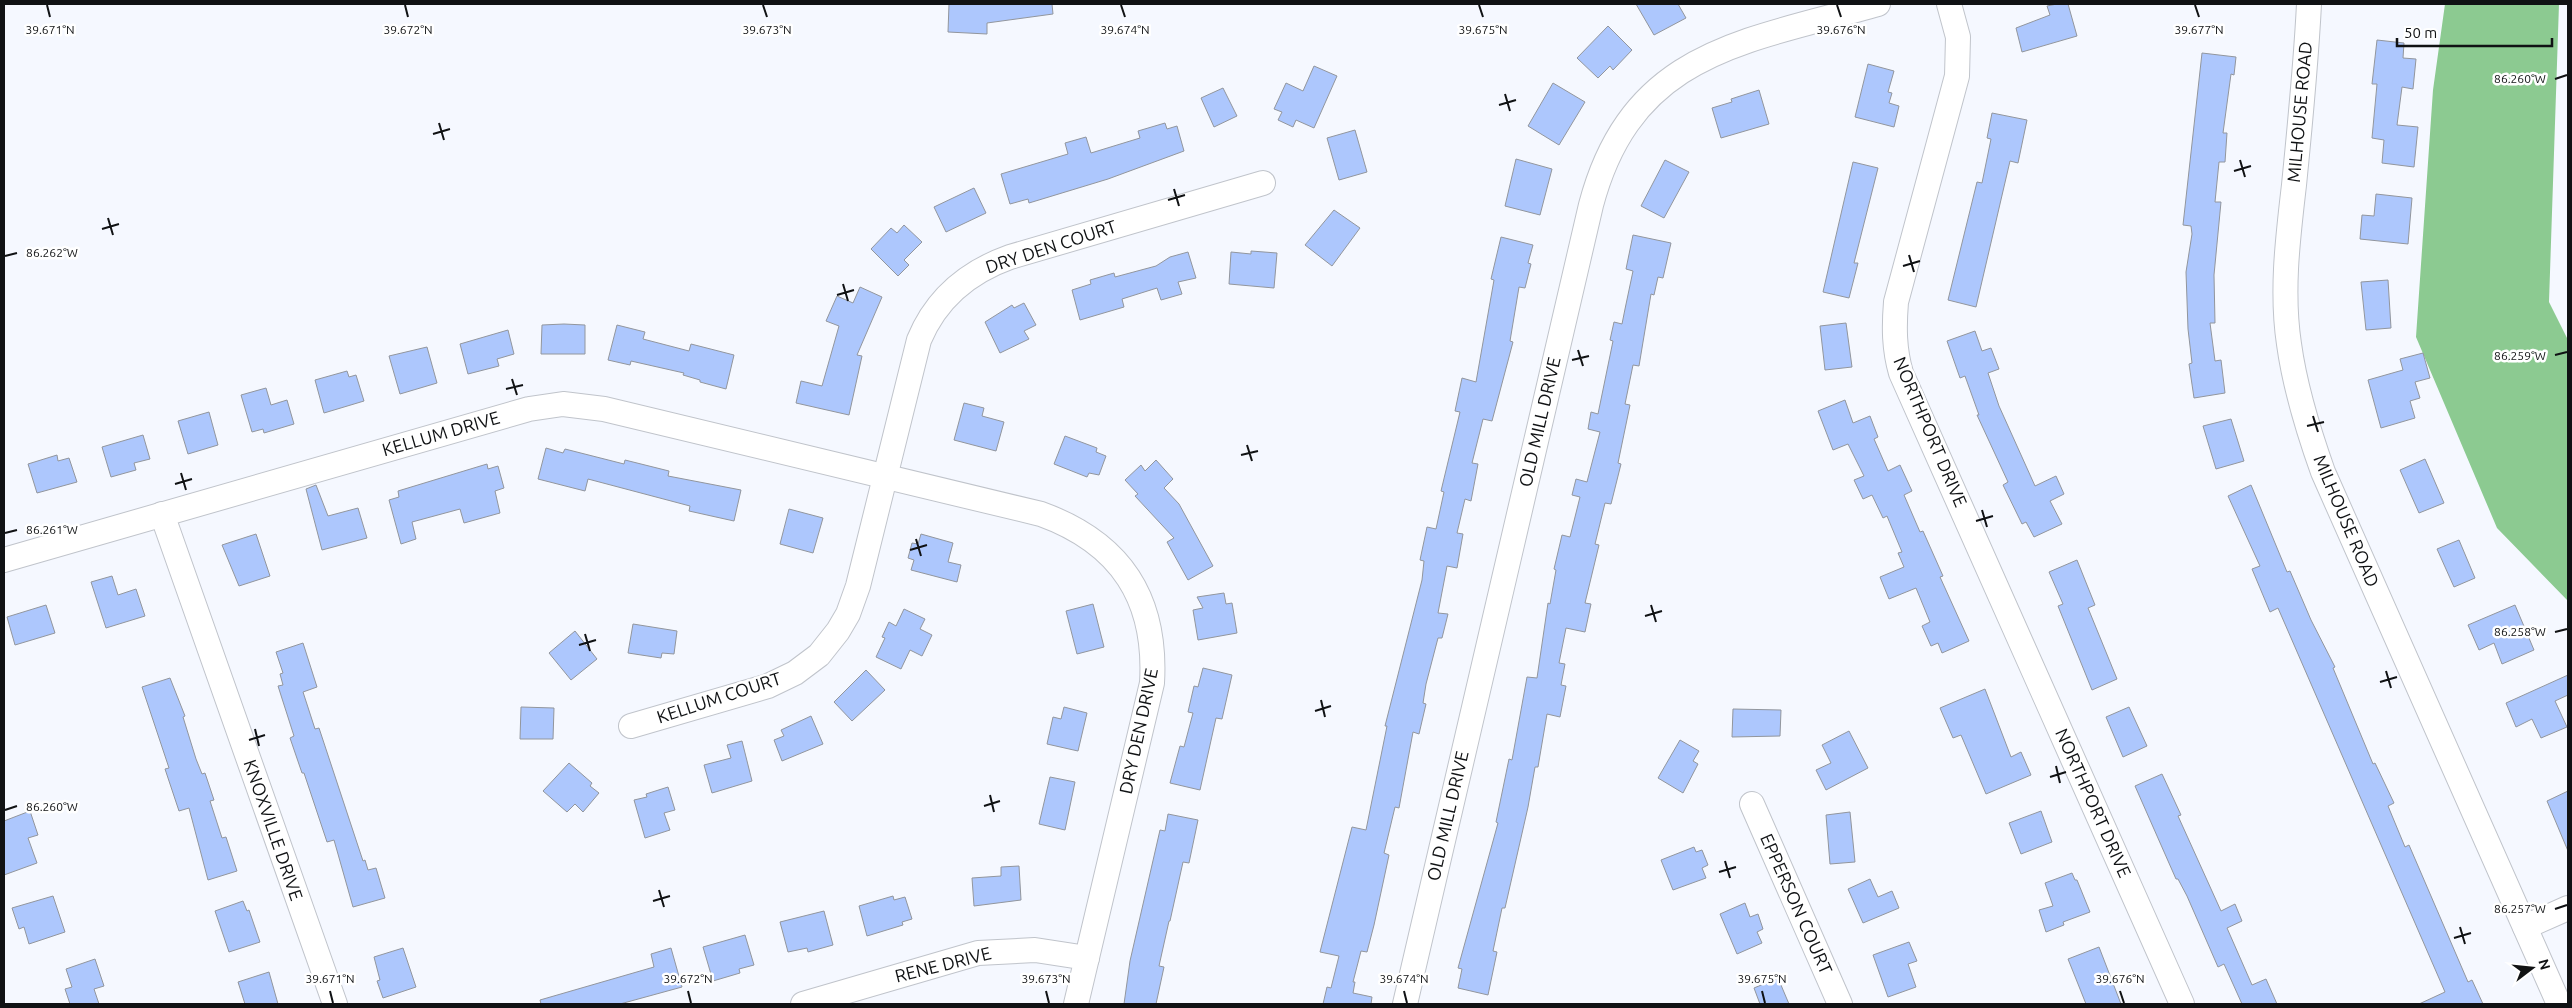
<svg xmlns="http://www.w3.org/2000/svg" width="2572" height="1008" font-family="Ubuntu,sans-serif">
  <rect width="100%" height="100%" fill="#f5f8ff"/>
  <!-- forest -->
  <path fill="#8cca91" d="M2445 4H2559L2549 302 2568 340V601L2497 528 2416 337 2433 90Z"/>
  <!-- building -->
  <g fill="#adc7fd" stroke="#92969d">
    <path d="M949 4H1052L1053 14 987 23V34L948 32Z"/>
    <path d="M1636 4H1678L1686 18 1654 35Z"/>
    <path d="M2057 4H2068L2077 36 2022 52 2016 28 2050 15 2047 6Z"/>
    <path d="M1608 26 1632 50 1613 70 1610 66 1598 78 1577 58Z"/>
    <path d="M2377 40 2404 43 2403 58 2416 59 2413 89 2402 87 2397 125 2418 127 2414 167 2382 163 2384 140 2372 138 2377 84H2372Z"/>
    <path d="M2202 53 2236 57 2234 75 2231 74 2223 133H2227L2225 162H2219L2215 202H2221L2214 275 2215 323H2210L2215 361 2221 360 2225 393 2194 398 2189 364 2192 363 2188 329 2186 272 2192 234 2191 226 2183 225Z"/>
    <path d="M1868 64 1894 71 1888 92 1892 93 1889 103 1899 106 1894 127 1855 117Z"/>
    <path d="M1314 66 1337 76 1314 128 1296 120 1293 127 1278 120 1282 112 1274 109 1286 83 1303 91Z"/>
    <path d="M1553 83 1585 102 1559 145 1528 126Z"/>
    <path d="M1223 88 1237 116 1214 127 1201 98Z"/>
    <path d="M1759 90 1769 124 1721 138 1712 108 1732 102 1731 99Z"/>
    <path d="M1992 113 2027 120 2018 163 2010 161 1976 307 1948 300 1977 182 1982 183 1991 139 1987 138Z"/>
    <path d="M1165 123 1167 129 1177 126 1184 151 1108 179 1029 203 1028 199 1010 204 1001 174 1068 154 1065 143 1086 137 1091 153 1140 138 1138 131Z"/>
    <path d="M1355 130 1367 172 1339 180 1327 138Z"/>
    <path d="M1516 159 1552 169 1540 215 1505 206Z"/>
    <path d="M1665 160 1689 172 1664 218 1641 206Z"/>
    <path d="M1853 162 1878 168 1854 263H1858L1849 298 1823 292Z"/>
    <path d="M974 188 986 213 946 232 934 207Z"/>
    <path d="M2376 194 2412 198 2408 244 2360 239 2362 215 2374 216Z"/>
    <path d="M1334 210 1360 228 1332 266 1305 245Z"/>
    <path d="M904 225 922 242 904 260 909 265 898 276 871 249 891 228 897 233Z"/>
    <path d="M1633 235 1671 243 1663 278 1658 277 1654 295 1651 294 1639 366 1633 365 1625 404 1630 405 1618 463 1621 464 1611 504 1605 503 1595 544 1599 545 1585 603 1591 604 1585 632 1566 628 1559 663 1565 664 1561 685 1566 686 1560 717 1547 714 1538 767H1535L1528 807 1505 908H1502L1493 951 1497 952 1488 995 1458 988 1462 969 1458 968 1498 823 1496 822 1509 759 1512 760 1527 677 1537 678 1548 603 1550 604 1556 570 1554 569 1562 535 1570 537 1580 497 1572 495 1576 479 1587 482 1600 432 1588 429 1591 412 1598 414 1613 341 1610 340 1614 322 1622 324 1625 309 1633 271 1626 269Z"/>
    <path d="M1501 237 1533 245 1528 263 1531 264 1525 288 1519 287 1510 341 1513 342 1492 421 1483 419 1472 463 1478 464 1471 501 1465 499 1457 533 1463 534 1457 568 1447 566 1438 613 1448 614 1442 638H1438L1426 684 1423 703 1426 704 1419 734 1413 732 1399 808 1395 807 1384 853 1389 855 1374 925 1367 952 1361 951 1353 982H1355L1353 993 1372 997 1371 1004H1323L1327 987 1331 988 1339 956 1320 952 1352 827 1366 830 1387 726H1385L1422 580 1424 561 1420 560 1427 527 1436 529 1444 492 1441 491 1460 412 1455 411 1462 378 1476 382 1494 280 1491 279Z"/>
    <path d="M1251 251 1277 253 1274 288 1229 284 1231 252 1251 254Z"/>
    <path d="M1188 252 1196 278 1178 282 1182 294 1161 300 1157 288 1122 299 1124 307 1080 320 1072 290 1091 284 1090 280 1114 273 1115 277 1156 266 1170 257Z"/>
    <path d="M2388 280 2391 328 2366 330 2361 282Z"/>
    <path d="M860 287 882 297 857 355 862 356 849 415 796 403 801 381 822 386 839 326 826 321 837 296 853 303Z"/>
    <path d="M1024 303 1036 325 1024 331 1029 339 1000 353 985 322 1012 305 1014 308Z"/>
    <path d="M1846 323 1852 367 1825 370 1820 326Z"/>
    <path d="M564 324 585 325V354H541L542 325Z"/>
    <path d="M617 325 645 332 643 339 689 351 691 344 734 355 726 389 700 382V380L683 375 684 373 631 361 630 365 608 360Z"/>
    <path d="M508 330 514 354 497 359 499 366 468 374 460 344Z"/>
    <path d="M1975 331 1982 351 1991 348 1999 369 1988 373 1999 406 2035 486 2056 476 2064 494 2050 501 2062 524 2034 537 2026 522 2022 524 2003 485 2008 482 1977 415H1979L1965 376 1960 378 1947 341Z"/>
    <path d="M427 347 437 383 400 394 389 356Z"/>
    <path d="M2423 353 2430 378 2415 382 2420 398 2410 401 2415 418 2381 428 2368 380 2403 370 2400 359Z"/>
    <path d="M347 371 349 377 356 375 364 401 324 413 315 380Z"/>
    <path d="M266 388 271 405 287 400 294 424 264 433 263 429 252 432 241 395Z"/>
    <path d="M1845 400 1853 423 1870 416 1878 437 1874 439 1888 471 1900 465 1912 491 1904 495 1920 532 1923 531 1943 576 1940 577 1969 641 1942 653 1938 643 1931 646 1922 626 1930 622 1916 588 1889 599 1880 577 1904 567 1898 553 1902 552 1887 516 1883 518 1872 495 1863 499 1854 480 1864 476 1848 444 1833 450 1818 411Z"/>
    <path d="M964 403 984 408 982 416 1004 422 996 451 954 440Z"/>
    <path d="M209 412 218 445 188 454 178 421Z"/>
    <path d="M2231 419 2244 461 2216 469 2203 426Z"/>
    <path d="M143 435 150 459 134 463 136 470 111 477 102 447Z"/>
    <path d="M1065 436 1097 448 1096 452 1106 456 1099 475 1089 473 1087 477 1054 464Z"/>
    <path d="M546 448 563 453 565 449 624 464 625 460 669 471 668 476 741 490 734 521 689 511 690 506 588 479 585 491 538 479Z"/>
    <path d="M57 455 58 461 69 458 77 482 37 493 28 464Z"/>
    <path d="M2425 459 2444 503 2419 513 2400 470Z"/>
    <path d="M1156 460 1173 479 1164 488 1179 504 1213 566 1188 580 1167 542 1174 538 1135 496 1138 494 1125 480 1141 465 1145 471Z"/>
    <path d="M487 464 488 469 498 466 504 488 495 491 500 513 464 523 460 509 412 522 416 539 401 544 389 500 399 497 398 491Z"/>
    <path d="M316 485 328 516 358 508 367 538 322 550 306 489Z"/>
    <path d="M2251 485 2287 572 2290 571 2311 620 2335 667 2333 668 2373 764 2375 763 2394 803 2388 806 2405 847 2409 845 2468 982 2472 980 2483 1004H2419L2445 992 2278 608 2270 612 2252 569 2260 566 2228 496Z"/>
    <path d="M789 509 823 518 813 553 780 544Z"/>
    <path d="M256 534 270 576 239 586 222 545Z"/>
    <path d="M921 534 953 543 948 562 961 565 957 582 911 570 914 560 908 558 912 543 918 544Z"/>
    <path d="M2459 540 2475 578 2454 587 2437 549Z"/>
    <path d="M2077 560 2095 605 2088 608 2117 679 2092 690 2058 606 2063 604 2049 572Z"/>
    <path d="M112 576 118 595 136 589 145 616 106 628 91 582Z"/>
    <path d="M1224 593 1226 604 1232 603 1237 633 1198 640 1193 610 1203 608 1197 597Z"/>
    <path d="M1093 604 1104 647 1077 654 1066 611Z"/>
    <path d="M46 605 55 633 15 645 7 617Z"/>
    <path d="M2515 605 2534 650 2502 664 2494 643 2479 650 2468 625Z"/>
    <path d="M904 609 925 619 920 629 932 635 922 656 910 650 901 669 876 657 885 638 882 637 889 622 896 626Z"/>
    <path d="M633 624 677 631 674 654 662 653 661 658 628 653Z"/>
    <path d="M575 631 597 659 571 680 549 653Z"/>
    <path d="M303 643 317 687 303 692 315 729 319 728 363 861 365 860 368 870 376 868 385 898 353 907 334 840 327 842 304 773H302L290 738 294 736 278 686 283 685 280 674 283 673 276 652Z"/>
    <path d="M1203 668 1232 675 1222 719 1216 718 1200 790 1170 783 1180 746 1184 747 1193 713 1188 712 1194 686 1198 687Z"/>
    <path d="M866 670 885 690 852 721 834 702Z"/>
    <path d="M2568 675V695L2555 701 2567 727 2541 738 2532 719 2516 727 2506 703Z"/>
    <path d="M170 678 185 716 183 717 196 759 202 774 205 773 214 800 210 801 222 838 226 837 237 871 208 880 189 808 179 811 165 769 169 768 142 687Z"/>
    <path d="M1985 689 2011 757 2021 752 2031 775 1986 794 1961 735 1953 738 1940 708Z"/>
    <path d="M521 707 554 708 553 739H520Z"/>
    <path d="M1064 707 1087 713 1078 751 1047 744 1053 717 1061 719Z"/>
    <path d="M2129 707 2147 746 2123 757 2106 717Z"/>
    <path d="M1733 709 1781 710 1780 736 1732 737Z"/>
    <path d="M811 716 823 744 782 761 774 740 784 736 781 730Z"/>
    <path d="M1849 731 1868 768 1826 790 1816 770 1831 763 1822 745Z"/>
    <path d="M1680 740 1699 751 1693 761 1698 764 1683 793 1658 778Z"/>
    <path d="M742 741 752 781 712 793 704 765 731 758 727 745Z"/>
    <path d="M569 763 592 783 590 786 599 793 583 812 575 804 567 812 543 791Z"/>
    <path d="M2162 774 2181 815 2178 816 2221 911 2235 904 2242 921 2227 928 2252 985 2266 979 2277 1004H2242L2224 964 2218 967 2187 896 2178 879H2176L2135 786Z"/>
    <path d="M1050 777 1075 782 1065 830 1039 824Z"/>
    <path d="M668 787 675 810 664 813 670 830 645 838 634 800 647 797 646 794Z"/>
    <path d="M2568 791V851L2547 801Z"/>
    <path d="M30 811 38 835 28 838 37 863 4 875V821Z"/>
    <path d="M2041 811 2052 842 2021 854 2009 823Z"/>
    <path d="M1850 812 1855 862 1830 864 1826 815Z"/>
    <path d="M1168 814 1198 820 1189 863 1183 862 1170 921H1169L1159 966 1164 967 1156 1004H1124L1130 961 1160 830 1165 831Z"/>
    <path d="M1694 847 1696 852 1702 850 1708 865 1702 868 1706 878 1673 890 1661 860Z"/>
    <path d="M1019 866 1021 900 974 906 972 878 1001 876V867Z"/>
    <path d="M2072 873 2075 880H2077L2090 912 2063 922 2064 925 2046 932 2039 910 2053 906 2045 883Z"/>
    <path d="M1870 879 1878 897 1892 891 1899 908 1863 923 1848 889Z"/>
    <path d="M53 896 65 932 29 944 24 927 19 929 12 908Z"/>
    <path d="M893 896 894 900 905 897 912 919 902 922 903 925 867 936 859 906Z"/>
    <path d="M243 901 247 911 249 910 260 942 229 952 215 911Z"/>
    <path d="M1745 903 1750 917 1758 914 1763 929 1757 932 1762 943 1737 954 1720 914Z"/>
    <path d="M824 911 833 945 808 952 807 948 788 952 780 922Z"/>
    <path d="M745 935 754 965 739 969 740 973 713 981 703 947Z"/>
    <path d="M1909 942 1917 961 1908 964 1916 987 1888 997 1873 955Z"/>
    <path d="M2099 947 2121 1004H2086L2068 959Z"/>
    <path d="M403 948 416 987 383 998 377 981 380 980 374 957Z"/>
    <path d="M671 948 682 987 620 1004H541L540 1000 654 967 651 954Z"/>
    <path d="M95 959 104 986 94 989 99 1004H70L65 989 72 987 66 969Z"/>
    <path d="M269 972 278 1004H245L238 982Z"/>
    <path d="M1778 978 1789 1004H1760L1754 988Z"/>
  </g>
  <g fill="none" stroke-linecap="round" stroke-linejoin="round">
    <defs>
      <g id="minor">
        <path d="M1949 4 1958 37 1957 76 1896 302C1894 327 1894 349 1901 373L2182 1004"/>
        <path d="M2309 4C2306 64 2300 125 2294 185 2288 237 2281 291 2289 344 2295 388 2308 430 2323 472L2559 1004"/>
        <path d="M162 514 335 1004"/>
        <path d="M4 560 529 409 563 404 604 409 1041 514C1121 543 1157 599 1152 683L1076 1004"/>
        <path d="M631 726 768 686 795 673 819 655 838 631 848 614 858 586 919 340C936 299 968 272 1010 257L1263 183"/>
        <path d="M1752 804 1840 1004"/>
        <path d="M2525 927 2568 908"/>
        <path d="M803 1004 978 953 1035 950 1087 958"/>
        <path d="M1405 1004 1591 205C1632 50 1746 42 1878 4"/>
      </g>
    </defs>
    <!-- minor casing -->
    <use href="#minor" stroke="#c0c4cb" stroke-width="26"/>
    <!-- minor -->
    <use href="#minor" stroke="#fff" stroke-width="24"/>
  </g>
  <!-- ticks -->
  <path fill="none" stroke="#101214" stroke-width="2" d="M47 5 50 17M405 5 408 17M763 5 767 17M1121 5 1125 17M1479 5 1483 17M1837 5 1841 17M2195 5 2199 17M2555 79 2567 75M1505 94 1510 111M1499 105 1516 100M439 123 444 140M433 134 450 129M2240 160 2245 177M2234 171 2251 166M1174 189 1179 206M1168 200 1185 195M108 218 113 235M102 229 119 224M1909 255 1914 272M5 256 17 253M1903 266 1920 261M843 284 848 301M837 295 854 290M1578 350 1583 366M2555 355 2567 352M1572 360 1589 356M512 379 517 395M506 389 523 385M2313 416 2318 432M2307 426 2324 422M1247 445 1252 461M1241 455 1258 451M181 473 186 490M175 484 192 479M1982 510 1987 527M1976 521 1993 516M5 533 17 530M916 539 921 556M910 550 927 545M1651 605 1656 622M1645 616 1662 611M2555 632 2567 629M585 634 590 651M579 645 596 640M2386 671 2391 688M2380 682 2397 677M1321 700 1325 717M1315 711 1331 706M255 729 259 746M249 740 265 735M2056 766 2060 783M2050 777 2066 772M990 795 994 812M984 806 1000 801M5 810 17 806M1725 861 1730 878M1719 872 1736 867M659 890 664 907M653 901 670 896M2555 909 2567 905M2460 927 2465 944M2454 938 2471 933M330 991 333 1003M688 991 691 1003M1046 991 1049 1003M1404 991 1407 1003M1762 991 1765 1003M2120 991 2124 1003"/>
  <g text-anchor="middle" stroke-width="5" stroke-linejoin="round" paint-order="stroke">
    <!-- street labels -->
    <g font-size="18" fill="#101214" stroke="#fff">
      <text transform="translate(2300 112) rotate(-85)" y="6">MILHOUSE ROAD</text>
      <text transform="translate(1051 247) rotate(-18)" y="6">DRY DEN COURT</text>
      <text transform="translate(1540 422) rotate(-77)" y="6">OLD MILL DRIVE</text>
      <text transform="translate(1930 432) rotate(67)" y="6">NORTHPORT DRIVE</text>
      <text transform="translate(441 434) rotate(-16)" y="6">KELLUM DRIVE</text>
      <text transform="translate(2346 521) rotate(67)" y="6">MILHOUSE ROAD</text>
      <text transform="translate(719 698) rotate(-18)" y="6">KELLUM COURT</text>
      <text transform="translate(1139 731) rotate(-78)" y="6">DRY DEN DRIVE</text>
      <text transform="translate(2093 803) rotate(66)" y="6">NORTHPORT DRIVE</text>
      <text transform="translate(1448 816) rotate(-77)" y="6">OLD MILL DRIVE</text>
      <text transform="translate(273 830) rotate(71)" y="6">KNOXVILLE DRIVE</text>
      <text transform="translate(1796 904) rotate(66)" y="6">EPPERSON COURT</text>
      <text transform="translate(943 965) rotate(-14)" y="6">RENE DRIVE</text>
    </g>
  </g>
  <g font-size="12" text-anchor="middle" fill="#101214" stroke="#fff" stroke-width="5" stroke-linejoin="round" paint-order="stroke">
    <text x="50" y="34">39.671°N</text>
    <text x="408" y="34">39.672°N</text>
    <text x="767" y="34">39.673°N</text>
    <text x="1125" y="34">39.674°N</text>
    <text x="1483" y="34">39.675°N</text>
    <text x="1841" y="34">39.676°N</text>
    <text x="2199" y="34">39.677°N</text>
    <text x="2520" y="83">86.260°W</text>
    <text x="52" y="257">86.262°W</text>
    <text x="2520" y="360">86.259°W</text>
    <text x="52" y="534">86.261°W</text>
    <text x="2520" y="636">86.258°W</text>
    <text x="52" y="811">86.260°W</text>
    <text x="2520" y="913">86.257°W</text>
    <text x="330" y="983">39.671°N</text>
    <text x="688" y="983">39.672°N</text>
    <text x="1046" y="983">39.673°N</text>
    <text x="1404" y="983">39.674°N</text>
    <text x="1762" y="983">39.675°N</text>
    <text x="2120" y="983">39.676°N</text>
  </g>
  <!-- border -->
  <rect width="2572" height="1008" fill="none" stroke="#101214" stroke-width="10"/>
  <!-- north arrow -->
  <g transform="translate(2532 968) rotate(74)" stroke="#ffffff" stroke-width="4" paint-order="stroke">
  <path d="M0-4L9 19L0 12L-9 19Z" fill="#101214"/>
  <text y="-8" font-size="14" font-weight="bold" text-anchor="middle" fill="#101214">N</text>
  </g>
  <!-- scale -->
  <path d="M2397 38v8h155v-8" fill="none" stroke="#101214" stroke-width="2.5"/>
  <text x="2404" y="38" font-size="15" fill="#101214" stroke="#ffffff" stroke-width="4" paint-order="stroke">50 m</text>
</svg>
